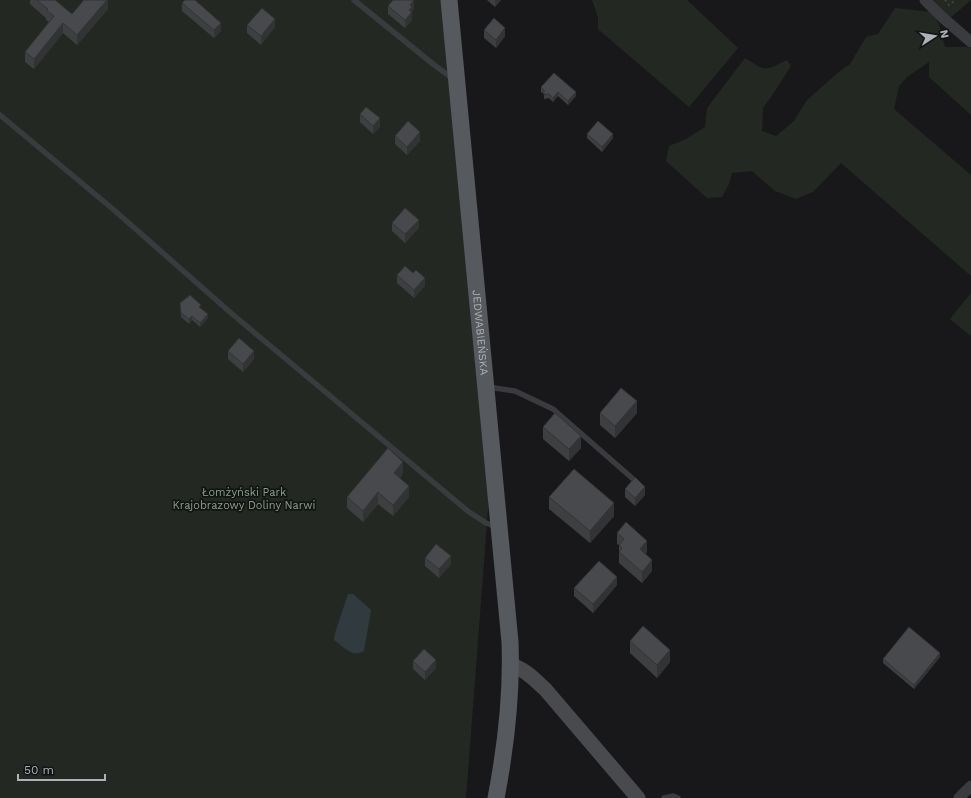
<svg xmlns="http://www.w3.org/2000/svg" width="971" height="798" font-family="'Work Sans',sans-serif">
  <rect width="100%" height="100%" fill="#18181a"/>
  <!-- green -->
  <g fill="#232922">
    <path d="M0 0H444L489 496 466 798H0Z"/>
    <path d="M592 0H687L738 48 689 107 598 29V17Z"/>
    <path d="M933 0H971L950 18Z"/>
    <path d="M895 8 931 12 939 24 945 47H966L971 48V115L929 77V62L907 77 899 86 894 109 971 175V276L841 163 813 192 796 199 775 191 752 171 732 173 729 184 722 197 707 198 666 161 669 146 686 139 705 127 707 108 745 58C767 72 764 71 787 60L791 66 773 94 763 108 762 131 776 136 794 121 807 100 840 71 850 64 866 37 878 34Z"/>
    <path d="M971 293V336L950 319Z"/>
  </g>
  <!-- water -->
  <path fill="#313b3f" d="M348 594H353L371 610 364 651C352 658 344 647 334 640L335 633Z"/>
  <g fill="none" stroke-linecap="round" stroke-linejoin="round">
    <!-- path -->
    <path stroke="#404245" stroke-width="2" stroke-dasharray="2 3" stroke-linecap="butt" d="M945 0 949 5 955 0"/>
    <!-- service -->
    <g stroke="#393b3e" stroke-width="5.5">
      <path d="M354 0 433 64 452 78"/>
      <path d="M0 115 114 210 231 313 469 512 486 523 497 527"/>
      <path d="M488 387 515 391 553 409 632 478"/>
      <path d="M664 798 673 796 678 798"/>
    </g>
    <!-- minor -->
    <g stroke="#393b3e" stroke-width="11">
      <path d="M925 0 942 17 971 42"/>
      <path d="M959 798 971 786"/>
    </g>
    <!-- secondary -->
    <path stroke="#484a4e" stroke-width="15" d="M511 665C525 669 535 680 545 689L638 798"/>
    <!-- primary -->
    <path stroke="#56595d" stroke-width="17" id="s1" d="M449 0 510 642C512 695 506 746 496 798"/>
  </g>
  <!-- wall -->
  <g fill="#3d3f41">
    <path d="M30 0H55L72 14 108 0V9L77 45 63 33 34 69 25 62V52L49 22 46 20V18L30 4Z"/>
    <path d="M392 0H414V8L412 11V20L405 28 388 14V6L392 2Z"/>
    <path d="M487 0H501L495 7Z"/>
    <path d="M182 3 221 31 214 38 182 11Z"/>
    <path d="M247 25 275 27 261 45 247 33Z"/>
    <path d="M484 30 505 36 496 48 484 38Z"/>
    <path d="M541 87 576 96 568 105 558 96 553 102 549 98 544 99V94L541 92Z"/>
    <path d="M360 114 380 127 373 134 360 122Z"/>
    <path d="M587 134 613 138 602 152 587 138Z"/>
    <path d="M395 136 420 141 407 155 395 144Z"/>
    <path d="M392 223 419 228 405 243 392 231Z"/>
    <path d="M397 275 425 286 414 298 397 283Z"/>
    <path d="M180 303 201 308 208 318 200 327 192 320 189 324 181 317Z"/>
    <path d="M228 351 254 359 243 372 228 359Z"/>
    <path d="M600 413H637L615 438 600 425Z"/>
    <path d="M543 427 581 448 569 461 543 439Z"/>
    <path d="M403 473 400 478 409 497 393 516 378 504 363 522 347 508V497Z"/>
    <path d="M625 489 645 495 635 506 625 497Z"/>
    <path d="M549 497 614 516 590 543 549 509Z"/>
    <path d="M617 533 647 552 645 554 652 571 642 583 619 563V545L617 544Z"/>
    <path d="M425 558 451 564 439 578 425 566Z"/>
    <path d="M617 585 593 613 574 596V588Z"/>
    <path d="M630 641 670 662 657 678 630 653Z"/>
    <path d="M940 657 914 689 883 663V659Z"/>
    <path d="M413 661 436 668 425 680 413 669Z"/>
  </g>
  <!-- shaded-wall -->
  <g fill="#323335">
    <path d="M107 0H108V9L77 45V35Z"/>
    <path d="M414 0V8L412 11V20L405 28V20L410 5Z"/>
    <path d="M495 0H501L495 7Z"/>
    <path d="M275 19V27L261 45V36Z"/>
    <path d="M63 23V33L34 69V59Z"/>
    <path d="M221 23V31L214 38V30Z"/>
    <path d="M505 28V36L496 48V40Z"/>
    <path d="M558 92V96L553 102V98Z"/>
    <path d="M576 92V96L568 105V101Z"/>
    <path d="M380 118V127L373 134V126Z"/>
    <path d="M420 132V141L407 155V147Z"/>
    <path d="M613 134V138L602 152V147Z"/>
    <path d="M419 220V228L405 243V234Z"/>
    <path d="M425 278V286L414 298V290Z"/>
    <path d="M208 314V318L200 327V323Z"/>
    <path d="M192 316V320L189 324V319Z"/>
    <path d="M254 351V359L243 372V364Z"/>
    <path d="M637 401V413L615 438V426Z"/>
    <path d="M581 436V448L569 461V449Z"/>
    <path d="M403 462V473L394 484V473Z"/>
    <path d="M409 486V497L393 516V505Z"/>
    <path d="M645 487V495L635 506V498Z"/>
    <path d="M378 492V504L363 522V511Z"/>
    <path d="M614 503V516L590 543V531Z"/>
    <path d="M647 541V552L640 560V549Z"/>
    <path d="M451 556V564L439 578V569Z"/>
    <path d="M652 560V571L642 583V572Z"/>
    <path d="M617 577V585L593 613V604Z"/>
    <path d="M670 650V662L657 678V665Z"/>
    <path d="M940 653V657L914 689V685Z"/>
    <path d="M436 660V668L425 680V672Z"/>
  </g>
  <!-- building -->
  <g fill="#47494c" stroke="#323335">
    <path d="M37 0H55L72 14 84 0H107L77 35 63 23 34 59 25 52 54 16 46 10 48 9Z"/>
    <path d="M185 0H195L221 23 214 30 182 3Z"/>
    <path d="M393 0H414L410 5 412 7 409 10 412 12 405 20 388 6Z"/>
    <path d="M262 8 275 19 261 36 247 25Z"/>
    <path d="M494 18 505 28 496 40 484 30Z"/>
    <path d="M554 73 576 92 568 101 558 92 553 98 549 94 544 95V90L541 87Z"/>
    <path d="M366 107 380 118 373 126 360 114Z"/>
    <path d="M408 121 420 132 407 147 395 136Z"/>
    <path d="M598 121 613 134 602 147 587 134Z"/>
    <path d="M405 208 419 220 405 234 392 223Z"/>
    <path d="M405 266 413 273 416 270 425 278 414 290 397 275Z"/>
    <path d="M190 295 201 305 199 307 208 314 200 323 192 316 189 319 181 313 180 303Z"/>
    <path d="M239 338 254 351 243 364 228 351Z"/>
    <path d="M621 388 637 401 615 426 600 413Z"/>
    <path d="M555 413 581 436 569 449 543 427Z"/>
    <path d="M388 448 403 462 394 473 409 486 393 505 378 492 363 511 347 497Z"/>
    <path d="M574 469 614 503 590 531 549 497Z"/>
    <path d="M635 477 645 487 635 498 625 489Z"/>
    <path d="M626 522 647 541 640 549 652 560 642 572 619 552 622 548 619 545 624 539 617 533Z"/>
    <path d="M436 544 451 556 439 569 425 558Z"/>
    <path d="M599 561 617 577 593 604 574 588Z"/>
    <path d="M643 626 670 650 657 665 630 641Z"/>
    <path d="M909 627 940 653 914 685 883 659Z"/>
    <path d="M424 649 436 660 425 672 413 661Z"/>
  </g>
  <g text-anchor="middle" stroke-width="3.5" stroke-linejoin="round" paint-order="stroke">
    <!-- street labels -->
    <g font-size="11" fill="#acb2b8" stroke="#131315">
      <text dy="4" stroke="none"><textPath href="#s1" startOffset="334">JEDWABIEŃSKA</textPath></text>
    </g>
    <!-- park labels -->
    <g font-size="11" fill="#88a185" stroke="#131315">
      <text x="244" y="496">Łomżyński Park<tspan x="244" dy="13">Krajobrazowy Doliny Narwi</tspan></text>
    </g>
  </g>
  <!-- north arrow -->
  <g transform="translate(935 36) rotate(78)" stroke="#131315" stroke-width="3" paint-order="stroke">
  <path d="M0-3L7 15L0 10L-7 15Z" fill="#acb2b8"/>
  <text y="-6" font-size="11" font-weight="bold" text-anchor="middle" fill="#acb2b8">N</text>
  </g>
  <!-- scale -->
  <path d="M18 774v6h87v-6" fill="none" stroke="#acb2b8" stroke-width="2"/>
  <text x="24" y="774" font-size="12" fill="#acb2b8" stroke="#131315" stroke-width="3" paint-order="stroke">50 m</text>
</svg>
